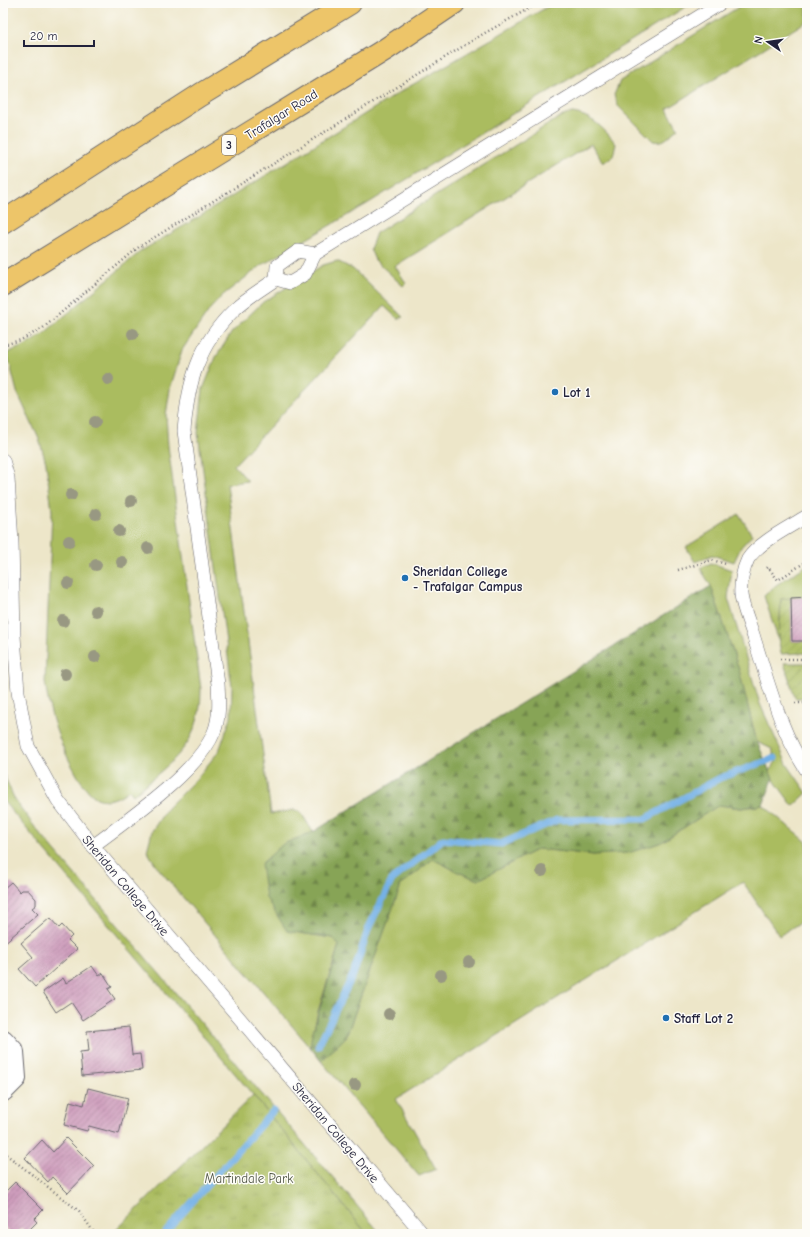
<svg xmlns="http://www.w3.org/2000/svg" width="810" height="1237" font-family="'Comic Neue',sans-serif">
  <defs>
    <pattern id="forest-firs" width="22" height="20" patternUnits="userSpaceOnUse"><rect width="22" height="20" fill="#87a456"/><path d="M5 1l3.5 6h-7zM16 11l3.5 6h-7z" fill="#6e8548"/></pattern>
    <pattern id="park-tufts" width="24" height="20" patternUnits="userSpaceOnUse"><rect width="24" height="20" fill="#aabc5f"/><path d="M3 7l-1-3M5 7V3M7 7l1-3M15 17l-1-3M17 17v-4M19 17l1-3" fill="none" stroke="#92a153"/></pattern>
    <pattern id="garden-furrows" width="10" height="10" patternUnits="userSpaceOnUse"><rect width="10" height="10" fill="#aabc5f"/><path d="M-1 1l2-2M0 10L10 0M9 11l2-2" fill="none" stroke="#92a153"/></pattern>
    <pattern id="building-hatch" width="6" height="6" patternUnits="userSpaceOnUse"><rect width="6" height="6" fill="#ce9cbc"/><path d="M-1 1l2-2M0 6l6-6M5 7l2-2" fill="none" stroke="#a77f9a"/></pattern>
  </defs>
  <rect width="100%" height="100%" fill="#fdfcf7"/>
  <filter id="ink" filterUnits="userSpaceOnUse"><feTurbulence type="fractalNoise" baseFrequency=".025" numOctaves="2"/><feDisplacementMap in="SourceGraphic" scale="8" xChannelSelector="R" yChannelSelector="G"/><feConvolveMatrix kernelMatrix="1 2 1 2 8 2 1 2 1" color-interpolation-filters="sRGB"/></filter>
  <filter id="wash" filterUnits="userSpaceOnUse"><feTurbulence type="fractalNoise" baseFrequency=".012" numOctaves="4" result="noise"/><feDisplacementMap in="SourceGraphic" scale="16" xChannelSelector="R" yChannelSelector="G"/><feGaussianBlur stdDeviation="0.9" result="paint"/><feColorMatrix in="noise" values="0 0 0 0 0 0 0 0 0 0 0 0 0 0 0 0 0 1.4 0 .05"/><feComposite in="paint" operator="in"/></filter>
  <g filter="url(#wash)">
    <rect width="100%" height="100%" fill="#ede6c9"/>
    <!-- grass -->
    <g fill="#aabc5f" stroke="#666f4d">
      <path d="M554 3H692L367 204 262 265 223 295 210 309 182 350 170 389 166 415 168 446 201 689C201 746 172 761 133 795L129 790C120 797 109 803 97 798 89 794 82 783 77 775 59 743 50 718 45 682L52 511 46 463 39 439 17 392 7 353 26 345 42 335 141 251 197 218 405 89Z"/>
      <path d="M745 3H807V21L667 109 678 128C670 135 665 144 653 141L618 106 614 95 620 81Z"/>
      <path d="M572 113C591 115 605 129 616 144L613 156 603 163 591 144 395 266 406 283 403 286 375 260 370 249 376 233 560 117Z"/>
      <path d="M337 261 353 269 403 317 398 319 384 306 234 465 248 481 227 484 271 814 294 810 300 811 313 832 283 844 287 931 332 938 339 945 318 1011 310 1047 158 868 147 851 152 831 167 808 197 778 219 751 231 717 232 687 198 433 203 389 216 357 232 332 263 302 323 265Z"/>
      <path d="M739 514 752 535 741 547 734 562 712 555 695 562 686 547Z"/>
      <path d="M711 563 732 570 728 598 760 704 787 764 807 793 793 806 773 779 769 771 776 762 772 749 757 742 756 739 739 670 711 586 700 568Z"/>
      <path d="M807 565V597L781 599 779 642 764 596 776 585Z"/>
      <path d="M3 773 15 800 37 830 381 1234H367L253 1095 3 801Z"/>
      <path d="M719 805 741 808 763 805 807 842V918L779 936 743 882 396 1099 436 1169 419 1176 321 1061 346 1037 401 885 433 859 458 872 478 880 538 849 594 855 660 843Z"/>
    </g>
    <!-- forest -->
    <path fill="url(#forest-firs)" stroke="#546348" d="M711 586 739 670 756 739 773 779 763 805 741 808 719 805 660 843 628 853 594 855 538 849 478 880 458 872 433 859 401 885 346 1037 321 1061 310 1047 312 1034 339 945 332 938 287 931 266 898 261 864 283 844 313 832Z"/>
    <!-- park -->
    <path fill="url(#park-tufts)" stroke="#666f4d" d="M253 1095 367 1234H112Z"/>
    <!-- garden -->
    <g fill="url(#garden-furrows)" stroke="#666f4d">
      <path d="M791 598 792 641H807V653L781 654 779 642 781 599Z"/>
      <path d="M784 663H807V698H795Z"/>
    </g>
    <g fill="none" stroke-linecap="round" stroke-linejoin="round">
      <!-- stream -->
      <g stroke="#74b1e6" stroke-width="7">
        <path d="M318 1046 353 975 369 927 392 880 443 839 501 844 557 820 645 819 720 778 775 758"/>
        <path d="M164 1234 273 1111"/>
      </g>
    </g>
    <g id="blocks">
      <!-- building -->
      <g fill="url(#building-hatch)">
        <path d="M807 597V641H792L791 598Z"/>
        <path d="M11 882 20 892 22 890H28L36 899V905L32 908 38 914 3 944V889Z"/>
        <path d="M50 918 59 928 62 925 72 936 68 940 77 949 35 987 19 969 33 957 21 943Z"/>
        <path d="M92 966 99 976 103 973 112 987 108 989 115 999 83 1020 71 1002 56 1012 43 992 63 978 66 983Z"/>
        <path d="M129 1027 132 1055 140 1054 142 1070 82 1076 80 1052 89 1051 87 1031Z"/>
        <path d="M88 1088 128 1098 119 1134 89 1126 87 1131 64 1125 70 1101 84 1105Z"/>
        <path d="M66 1138 94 1166 68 1193 52 1177 48 1182 25 1158 42 1140 53 1152Z"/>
        <path d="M15 1182 43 1210 34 1219 37 1222 26 1233 22 1228 16 1234H11L3 1226V1191L4 1189 6 1191Z"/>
      </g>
    </g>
  </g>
  <g filter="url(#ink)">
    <use href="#blocks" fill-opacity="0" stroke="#69676d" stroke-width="1"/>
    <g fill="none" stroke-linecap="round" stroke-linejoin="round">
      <defs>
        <g id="lane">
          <path d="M276 279 290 283 305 274 315 254 721 3"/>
          <path d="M276 279 277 266 298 251 315 254"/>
          <path d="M3 460 8 478 12 543 14 636 18 692 28 746 57 799 93 846 423 1234"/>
          <path d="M807 516C790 527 759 542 748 559 743 569 740 584 741 595 743 610 751 626 755 641 769 685 781 733 807 771"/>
          <path d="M93 846C127 820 198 772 214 732 220 717 219 700 218 684L184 431C188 382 198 345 234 310 246 298 262 289 276 279"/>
        </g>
        <path id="street" d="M3 1041 13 1052 15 1078 3 1090"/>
        <g id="primary">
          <path d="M3 222 200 95 350 3"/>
          <path d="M3 285 386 49 454 3"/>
        </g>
      </defs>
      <!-- lane casing -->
      <use href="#lane" stroke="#69676d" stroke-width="14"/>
      <!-- street casing -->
      <use href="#street" stroke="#69676d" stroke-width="24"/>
      <!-- primary casing -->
      <use href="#primary" stroke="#69676d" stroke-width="24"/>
      <!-- path -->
      <g stroke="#69676d" stroke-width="2.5" stroke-dasharray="1 3" stroke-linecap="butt">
        <path d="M3 345 21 340 43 328 139 247 483 34 539 3"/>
        <path d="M802 540 807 548"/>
        <path d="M767 568 768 567 778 580 807 561"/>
        <path d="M678 570 712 560 726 564"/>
        <path d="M780 659H807"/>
        <path d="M795 703H807"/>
        <path d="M3 1152 79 1211 95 1234"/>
      </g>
      <!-- lane -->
      <use href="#lane" stroke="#fff" stroke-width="13"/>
      <!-- street -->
      <use href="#street" stroke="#fff" stroke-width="22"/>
      <!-- primary -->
      <use href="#primary" stroke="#edc569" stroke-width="22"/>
    </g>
    <!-- trees -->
    <g fill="#989882">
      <circle cx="133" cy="334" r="6"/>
      <circle cx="108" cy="379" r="6"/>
      <circle cx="95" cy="422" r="6"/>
      <circle cx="71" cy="495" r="6"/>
      <circle cx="131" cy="501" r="6"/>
      <circle cx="96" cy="514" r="6"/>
      <circle cx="119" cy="531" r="6"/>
      <circle cx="69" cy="541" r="6"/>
      <circle cx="148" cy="548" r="6"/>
      <circle cx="122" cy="562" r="6"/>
      <circle cx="96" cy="565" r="6"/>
      <circle cx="68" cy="583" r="6"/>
      <circle cx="96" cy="611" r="6"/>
      <circle cx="63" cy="621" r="6"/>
      <circle cx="95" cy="657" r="6"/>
      <circle cx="65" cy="674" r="6"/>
      <circle cx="542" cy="871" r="6"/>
      <circle cx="469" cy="962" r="6"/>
      <circle cx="441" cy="975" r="6"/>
      <circle cx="389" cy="1014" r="6"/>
      <circle cx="355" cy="1085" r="6"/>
    </g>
  </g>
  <!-- markers -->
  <g fill="#1f6fb2" stroke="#fdfcf7" stroke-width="1.5">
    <circle cx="555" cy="392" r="4"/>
    <circle cx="405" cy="578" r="4"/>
    <circle cx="666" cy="1018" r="4"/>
  </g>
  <g text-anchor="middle" stroke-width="3" stroke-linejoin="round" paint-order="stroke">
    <!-- shield labels -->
    <rect fill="#fdfcf7" stroke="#646373" stroke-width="1" x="222" y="135" width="14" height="20" rx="3"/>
    <g font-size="12" font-weight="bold" fill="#22223b">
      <text x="229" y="149">3</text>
    </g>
    <!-- street labels -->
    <g font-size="13" fill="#22223b" stroke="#fdfcf7">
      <text transform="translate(281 114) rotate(-32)" y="5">Trafalgar Road</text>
      <text transform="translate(126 885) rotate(50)" y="5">Sheridan College Drive</text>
      <text transform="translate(336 1132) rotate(50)" y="5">Sheridan College Drive</text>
    </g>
    <!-- poi labels -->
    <g font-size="13" font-weight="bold" fill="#22223b" stroke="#fdfcf7" text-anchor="start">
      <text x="563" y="397">Lot 1</text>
      <text x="413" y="576">Sheridan College<tspan x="413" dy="15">- Trafalgar Campus</tspan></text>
      <text x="674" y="1023">Staff Lot 2</text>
    </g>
    <!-- park labels -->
    <g font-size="13" fill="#525848" stroke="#fdfcf7">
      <text x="249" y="1183">Martindale Park</text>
    </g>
  </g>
  <!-- margin -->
  <rect width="810" height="1237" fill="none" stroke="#fdfcf7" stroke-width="16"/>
  <!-- north arrow -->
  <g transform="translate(768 42) rotate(283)" stroke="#fdfcf7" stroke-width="3" paint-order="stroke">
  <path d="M0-3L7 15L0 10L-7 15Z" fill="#22223b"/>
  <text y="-6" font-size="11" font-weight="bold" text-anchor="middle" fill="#22223b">N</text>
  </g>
  <!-- scale -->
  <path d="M24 40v6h70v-6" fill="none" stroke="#22223b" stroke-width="2"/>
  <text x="30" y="40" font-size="12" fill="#22223b" stroke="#fdfcf7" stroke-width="3" paint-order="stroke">20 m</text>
</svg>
